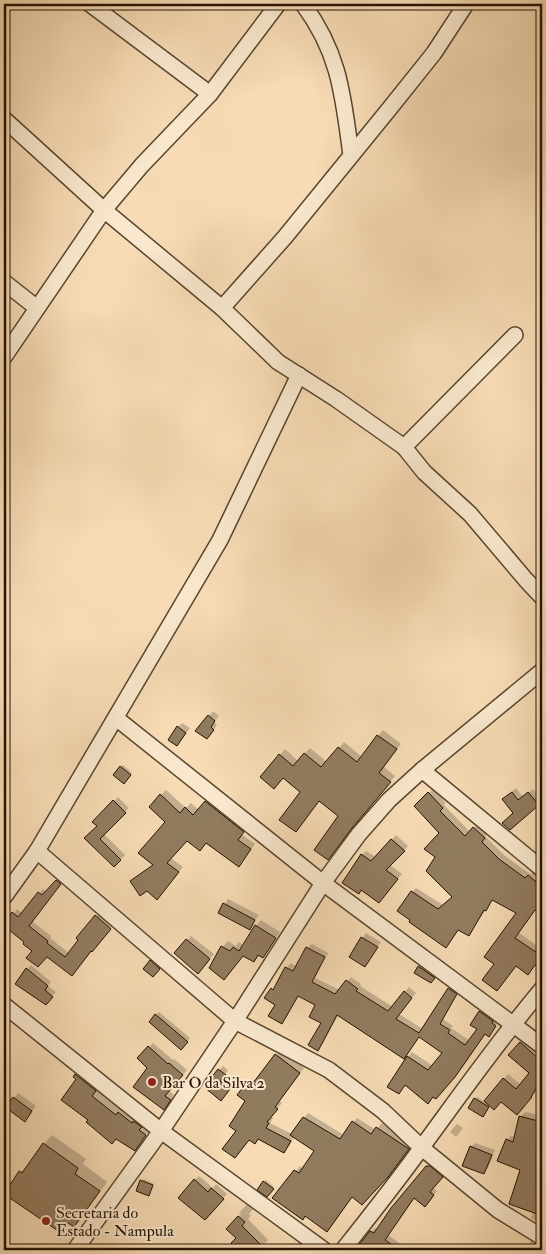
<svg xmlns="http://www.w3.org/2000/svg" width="546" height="1254" font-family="'IM FELL Double Pica',serif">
  <rect width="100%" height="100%" fill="#f6dbb4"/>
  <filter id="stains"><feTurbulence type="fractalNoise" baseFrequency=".004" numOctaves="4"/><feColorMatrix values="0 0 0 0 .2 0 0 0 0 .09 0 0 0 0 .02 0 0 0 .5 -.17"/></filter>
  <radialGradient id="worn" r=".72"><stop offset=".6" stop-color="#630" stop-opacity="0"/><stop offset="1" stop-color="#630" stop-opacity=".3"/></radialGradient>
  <!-- shadow -->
  <g fill="#0003">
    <path d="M213 711 219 716 214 722 217 725 211 733 209 716Z"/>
    <path d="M182 723 190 728 177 745 178 727Z"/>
    <path d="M383 730 401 744 384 767 395 776 357 821 328 859 340 816 320 800 296 831 302 792 280 755 285 749 298 761 310 748 327 762 344 742 362 757Z"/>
    <path d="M123 765 132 773 124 782 115 775Z"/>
    <path d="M516 788 523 797 533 789 542 800 538 804 514 813 508 795Z"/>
    <path d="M433 789 446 803 444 805 470 832 478 824 489 833 485 836 504 855 530 874 533 871 542 879V914L536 909 519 933 542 949V968L536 964 528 973 517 965 496 964 518 913 493 899 469 935 459 929 446 946 412 892 416 888 443 905 453 897 437 857 441 833 416 806Z"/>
    <path d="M166 790 186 808 191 803 199 810 210 797 248 826 241 834 255 844 244 860 206 842 187 840 171 858 183 867 162 893 147 890 131 882 154 864 167 822 150 807Z"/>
    <path d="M118 797 129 808 104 834 125 855 114 865 86 838 99 826 94 821Z"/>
    <path d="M396 835 408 846 390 865 402 874 383 897 362 855 366 851 376 857Z"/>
    <path d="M61 877 64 880 32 921 51 936 50 938 69 953 100 912 114 924 76 971 47 955 33 951 26 942 5 925 17 909 23 914 43 889 46 892Z"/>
    <path d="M228 899 259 915 249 928 220 912Z"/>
    <path d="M261 920 280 932 268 951 263 957 260 955 254 961 243 954 211 968 222 947 228 941 236 946 239 942 244 946 256 926Z"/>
    <path d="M366 933 381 942 365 965 350 956Z"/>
    <path d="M191 936 214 954 202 968 176 953Z"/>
    <path d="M312 944 328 953 315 978 340 990 351 977 361 984 360 986 393 1007 409 987 416 993 399 1014 423 1029 454 984 460 989 443 1019 453 1026 451 1028 469 1040 478 1028 472 1024 484 1007 499 1021 489 1035 486 1033 460 1071 440 1093 405 1084 399 1093 408 1057 412 1052 433 1066 444 1052 419 1036 339 1014 322 1045 318 1049 323 1022 317 1005 299 995 286 1018 281 1022 276 1005 266 997 277 985 286 968 291 963 297 967 307 948Z"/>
    <path d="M155 957 163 964 157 971 151 961Z"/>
    <path d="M31 965 51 982 48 986 56 992 46 1004 27 969Z"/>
    <path d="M421 965 436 976 430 982 415 973Z"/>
    <path d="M159 1012 190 1038 181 1048 156 1015Z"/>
    <path d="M525 1039 542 1054V1079L535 1093 521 1110 501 1101 490 1105 485 1114 469 1107 477 1097 485 1102 508 1074 521 1085 531 1073 521 1043Z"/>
    <path d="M153 1043 173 1060 174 1059 187 1070 169 1091 174 1095 168 1104 149 1068 139 1058Z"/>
    <path d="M281 1050 304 1068 279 1101 282 1103 271 1116 273 1118 270 1123 292 1134 308 1113 344 1135 357 1118 376 1130 382 1123 413 1144 392 1171 353 1196 331 1226 306 1215 303 1218 274 1198 300 1166 303 1169 316 1151 295 1136 289 1146 284 1152 259 1138 250 1139 235 1156 238 1131 247 1101V1084L252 1079 255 1082Z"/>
    <path d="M223 1066 228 1070 223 1077 233 1085 225 1095 205 1086Z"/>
    <path d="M81 1070 100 1085 97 1090 122 1110 125 1108 150 1130 135 1149 89 1120 76 1075Z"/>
    <path d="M18 1093 36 1106 29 1116 7 1107Z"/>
    <path d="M525 1112 542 1116V1225L531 1218 533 1211 522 1170 507 1140 511 1136 515 1137 521 1116Z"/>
    <path d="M457 1124 463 1128 456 1137 450 1132Z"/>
    <path d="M52 1135 86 1159 83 1164 107 1182 82 1217 74 1226 69 1223 61 1231 20 1172 30 1164 44 1144Z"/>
    <path d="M4 1143 10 1148V1151L4 1159Z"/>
    <path d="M475 1143 495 1150 488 1168 484 1172 471 1147Z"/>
    <path d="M431 1163 446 1173 433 1188 437 1191 429 1201 415 1197 388 1235 406 1248 405 1250 357 1249 375 1228 378 1229Z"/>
    <path d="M199 1176 213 1188 216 1184 227 1194 209 1214 195 1180Z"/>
    <path d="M143 1179 154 1184 149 1194 141 1181Z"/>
    <path d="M266 1180 274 1187 269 1194 264 1182Z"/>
    <path d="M248 1203 254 1208 249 1214 251 1216 248 1219 268 1240 263 1245 270 1250H240L233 1243 238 1238 227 1228 241 1214 239 1213Z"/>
    <path d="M534 1236 542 1240V1250H525Z"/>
    <path d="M301 1240 311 1247 309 1250H291Z"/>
    <path d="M466 1244 476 1250H461Z"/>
  </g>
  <!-- building -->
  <g fill="#917b5f" stroke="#241302">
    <path d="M208 715 215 721 211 727 214 730 207 739 195 731Z"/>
    <path d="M177 726 186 733 177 746 168 740Z"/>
    <path d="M377 735 397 749 379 773 391 782 352 828 328 860 314 850 338 816 319 801 296 832 279 820 300 792 283 778 274 789 260 777 279 754 293 766 304 753 321 767 338 747 357 762Z"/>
    <path d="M120 766 131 775 124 784 113 775Z"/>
    <path d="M428 792 443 808 440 811 465 836 473 827 485 838 482 842 499 859 525 878 528 875 542 887V915L535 910 515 938 542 956V970L535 965 528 975 516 966 497 991 482 980 494 964 484 957 516 913 492 900 486 911 484 910 469 936 458 930 446 948 409 922 410 920 397 911 411 891 438 909 452 897 426 871 435 857 424 849 439 833 414 806Z"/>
    <path d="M512 792 518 800 528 792 539 805 510 830 502 823 513 813 502 799Z"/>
    <path d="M160 794 180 813 185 807 193 815 205 801 244 832 238 840 251 849 239 867 206 843 200 851 187 841 167 863 179 872 157 900 147 891 140 896 130 881 153 865 138 853 165 822 149 807Z"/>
    <path d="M113 800 126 813 100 839 121 860 114 867 84 838 97 826 92 822Z"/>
    <path d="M391 839 405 851 386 870 398 879 379 903 361 890 359 894 342 883 361 854 371 861Z"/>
    <path d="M56 880 61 884 29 926 48 941 47 943 65 957 78 940 76 938 95 915 111 929 92 952 91 951 72 976 47 957 38 967 26 958 32 951 23 944 24 942 4 926 7 921 6 920 12 912 18 917 38 892 42 895Z"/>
    <path d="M223 903 255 920 250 930 218 913Z"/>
    <path d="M255 925 276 938 263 958 258 955 254 962 243 956 224 980 209 968 221 946 230 951 233 947 239 951Z"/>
    <path d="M361 937 378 947 365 967 349 957Z"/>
    <path d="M186 939 210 959 198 974 174 953Z"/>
    <path d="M306 947 325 957 312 982 335 994 346 980 358 989 356 991 388 1011 404 991 412 998 396 1019 419 1033 448 988 457 994 440 1024 450 1030 448 1033 465 1045 477 1029 470 1025 479 1011 493 1021 492 1023 496 1026 489 1037 485 1034 455 1077 436 1099 433 1097 428 1104 405 1085 399 1094 387 1087 407 1056 428 1070 442 1053 419 1037 404 1059 337 1015 318 1051 308 1045 321 1023 309 1017 315 1005 298 996 282 1024 268 1016 275 1005 264 998 271 988 273 990 285 967 293 971Z"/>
    <path d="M150 960 160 969 153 977 143 969Z"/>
    <path d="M418 966 435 978 431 983 414 973Z"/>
    <path d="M26 968 48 986 45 990 53 997 46 1005 15 984Z"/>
    <path d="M155 1014 188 1042 181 1050 149 1022Z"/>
    <path d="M520 1042 542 1062V1066L538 1073 542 1075V1079L531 1097H532L517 1115 501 1102 494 1110 484 1101 503 1078 516 1089 529 1073 508 1055Z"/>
    <path d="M148 1046 168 1064 169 1063 183 1075 165 1096 171 1100 164 1110 133 1087 147 1068 137 1058Z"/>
    <path d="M275 1054 300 1073 275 1107 278 1109 267 1122 269 1123 266 1128 291 1141 284 1153 258 1139 255 1144 249 1140 235 1158 222 1149 236 1131 229 1126 245 1101 237 1095 246 1083 250 1087Z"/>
    <path d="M218 1069 226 1075 220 1081 230 1089 221 1101 204 1087Z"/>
    <path d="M75 1074 96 1091 92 1096 116 1115 118 1112 132 1123 133 1121 142 1127 139 1130 146 1135 135 1151 116 1139 112 1144 86 1122 88 1120 61 1100 76 1079 73 1077Z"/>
    <path d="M13 1097 32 1111 25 1122 5 1107Z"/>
    <path d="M474 1098 489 1107 483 1117 468 1108Z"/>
    <path d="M519 1116 542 1122V1209L540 1215 509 1204 520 1170 497 1161 506 1139 513 1142Z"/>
    <path d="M303 1117 340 1139 352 1121 371 1134 376 1127 409 1149 388 1177 362 1205 352 1197 327 1232 305 1216 303 1220 272 1198 294 1170 299 1173 314 1151 290 1135Z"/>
    <path d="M43 1143 78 1168 75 1174 100 1191 74 1227 68 1223 61 1233 4 1194 19 1171 22 1173Z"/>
    <path d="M470 1146 492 1155 484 1174 462 1166Z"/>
    <path d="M426 1166H430L443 1177 430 1192 434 1195 425 1207 414 1198 385 1240 400 1250H355L370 1231 374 1233 391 1208Z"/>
    <path d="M194 1179 208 1192 211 1188 224 1199 205 1220 178 1198Z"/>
    <path d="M140 1180 153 1185 149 1196 136 1191Z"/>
    <path d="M263 1181 274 1189 267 1197 257 1190Z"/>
    <path d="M238 1216 245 1222 242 1226 266 1250H238L231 1243 236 1238 226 1229Z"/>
  </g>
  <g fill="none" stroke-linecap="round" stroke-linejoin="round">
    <defs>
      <g id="street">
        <path d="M90 4 210 94"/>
        <path d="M303 4C340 54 343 96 351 155"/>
        <path d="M4 119 104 210 222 308 278 362 336 399 404 447 424 472 470 514 526 580 542 597"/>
        <path d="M4 282 37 308"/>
        <path d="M222 308 285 237 390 108 434 53 466 4"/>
        <path d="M4 357 104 210 142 165 210 94 278 4"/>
        <path d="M404 447 515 335"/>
        <path d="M116 718 323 883 542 1046"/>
        <path d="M422 770 542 869"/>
        <path d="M37 851 235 1021 329 1070 383 1111 422 1148 498 1210 542 1237"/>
        <path d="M4 897 37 851 220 540 299 375"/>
        <path d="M4 1005 161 1131 324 1250"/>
        <path d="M75 1250 161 1131 235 1021 323 883 359 834 389 800 422 770 542 671"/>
        <path d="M343 1250C370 1216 397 1182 422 1147 461 1094 499 1040 542 989"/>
      </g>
    </defs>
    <!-- street casing -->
    <use href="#street" stroke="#58452e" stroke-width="18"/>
    <!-- street -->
    <use href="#street" stroke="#f9e8ce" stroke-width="15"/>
  </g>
  <!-- markers -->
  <g fill="#8f2418" stroke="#f9e8ce" stroke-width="2">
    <circle cx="152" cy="1082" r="5"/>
    <circle cx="46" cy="1221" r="5"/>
  </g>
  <g text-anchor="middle" stroke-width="4" stroke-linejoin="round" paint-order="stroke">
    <!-- poi labels -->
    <g font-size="16" fill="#241302" stroke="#f9e8ce" text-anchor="start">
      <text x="162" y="1088">Bar O da Silva 2</text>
      <text x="56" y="1218">Secretaria do<tspan x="56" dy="18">Estado - Nampula</tspan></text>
    </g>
  </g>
  <!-- margin -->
  <rect width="546" height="1254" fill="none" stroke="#f6dbb4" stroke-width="20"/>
  <rect x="5" y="5" width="536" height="1244" fill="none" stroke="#241302" stroke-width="2.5"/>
  <rect x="10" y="10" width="526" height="1234" fill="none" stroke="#241302"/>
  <rect width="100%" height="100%" filter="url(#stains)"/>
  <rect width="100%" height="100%" fill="url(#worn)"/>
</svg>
